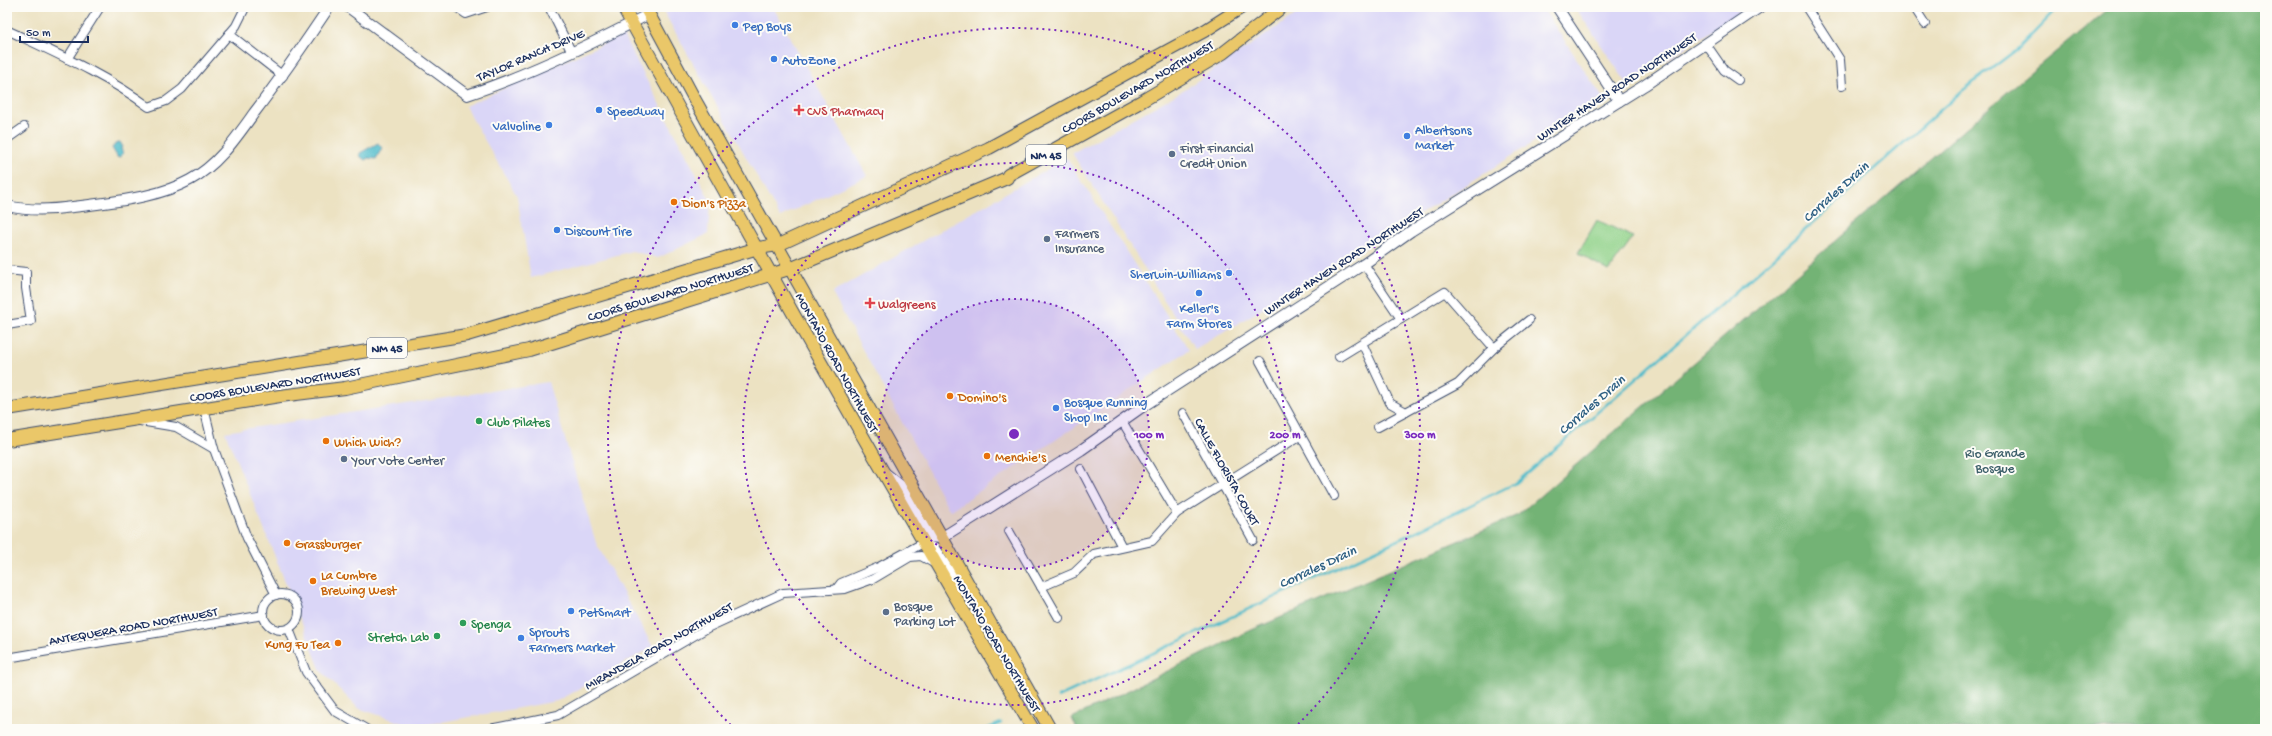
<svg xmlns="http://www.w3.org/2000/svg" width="2272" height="736" font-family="'Gochi Hand',sans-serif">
  <rect width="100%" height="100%" fill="#fdfcf7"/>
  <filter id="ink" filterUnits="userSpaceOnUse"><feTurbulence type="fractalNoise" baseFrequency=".025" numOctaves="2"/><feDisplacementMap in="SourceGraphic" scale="8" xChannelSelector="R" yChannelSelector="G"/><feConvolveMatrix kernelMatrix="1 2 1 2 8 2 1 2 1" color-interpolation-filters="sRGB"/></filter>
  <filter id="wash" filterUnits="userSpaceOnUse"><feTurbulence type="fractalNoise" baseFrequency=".012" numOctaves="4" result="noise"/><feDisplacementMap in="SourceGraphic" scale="16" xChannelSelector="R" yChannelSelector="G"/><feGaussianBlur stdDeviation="0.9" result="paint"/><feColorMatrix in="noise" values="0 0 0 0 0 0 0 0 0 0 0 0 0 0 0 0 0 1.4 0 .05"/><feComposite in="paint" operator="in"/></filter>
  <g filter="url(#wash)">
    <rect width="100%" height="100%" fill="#ece2c2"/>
    <!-- built -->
    <g fill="#dad6f7">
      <path d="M661 7H773L867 176 780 217Z"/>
      <path d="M1307 7H1542L1603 98 1392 232 1195 349 1072 153 1179 93Z"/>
      <path d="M1575 7H1747L1628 85Z"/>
      <path d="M623 35 710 200 708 234 658 258 632 251 531 278 517 196 465 106Z"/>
      <path d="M1067 158 1189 350 950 511 832 293Z"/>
      <path d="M548 382 596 543 653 647 557 701 414 727 358 708 321 671 225 432Z"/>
    </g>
    <!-- green -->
    <path fill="#8fd188" stroke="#558073" d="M1597 220 1633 237 1609 271 1578 253Z"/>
    <!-- forest -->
    <path fill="#73b374" stroke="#477169" d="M2110 7H2265V729H1077L1072 718 1247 632 1518 515 2012 88Z"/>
    <!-- water -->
    <g fill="#50bccb" stroke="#367694">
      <path d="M117 142H120L123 147 121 148 123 154 118 158 112 148Z"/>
      <path d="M378 143 382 148 376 159 368 158 365 160 360 156V153Z"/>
    </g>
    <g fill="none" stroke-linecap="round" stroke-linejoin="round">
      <!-- stream -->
      <g stroke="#50bccb" stroke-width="2.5">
        <path d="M1058 697 1413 533 1516 483 1699 324 1962 91 2020 47 2059 7"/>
        <path d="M987 729 1001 723"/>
      </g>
    </g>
  </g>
  <g filter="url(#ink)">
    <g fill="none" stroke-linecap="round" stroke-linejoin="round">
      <defs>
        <g id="minor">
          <path d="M456 7 466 14 487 7"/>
          <path d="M549 7 571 51"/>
          <path d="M1806 7 1840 60 1842 86"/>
          <path d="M1914 7 1925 24"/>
          <path d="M7 30C55 53 106 75 149 107L166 101 182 89 236 26 244 10"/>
          <path d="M229 34 283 76"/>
          <path d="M1706 44 1724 70 1738 80"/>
          <path d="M67 59 100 7"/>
          <path d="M7 139 24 127"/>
          <path d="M1364 264 1401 319"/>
          <path d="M7 270 26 272V288L31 321 7 325"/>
          <path d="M1494 348 1529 320"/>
          <path d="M1339 357 1445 292 1494 348 1458 384 1406 412 1390 403 1362 343"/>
          <path d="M1260 361 1334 496"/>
          <path d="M204 408 214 449 247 538 276 595"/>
          <path d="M1183 413 1253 540"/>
          <path d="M140 421 176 427 214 449"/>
          <path d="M1122 421 1177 513"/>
          <path d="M1378 427 1406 412"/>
          <path d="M1081 469 1122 547"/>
          <path d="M1009 531 1059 618"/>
          <path d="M838 587 841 583 879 567 923 543 935 548 962 589 973 601"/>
          <path d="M1041 587 1074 573 1094 554 1152 541 1177 513 1301 435"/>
          <circle cx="281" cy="612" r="18"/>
          <path d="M289 629 306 672 335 711 366 729"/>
          <path d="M7 658 264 615"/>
          <path d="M490 729 558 715 709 627 783 593 845 589 873 579 910 557 921 556 935 564"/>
        </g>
        <g id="tertiary">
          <path d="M348 7 467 95C528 75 592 44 649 14"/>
          <path d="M1557 7 1619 101"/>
          <path d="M7 206C38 213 66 208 97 204 127 200 163 195 190 180 218 165 236 138 254 113 280 79 305 43 329 7"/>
          <path d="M885 473 900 485 930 537 941 538 1081 450 1142 407 1364 264 1411 231 1645 85 1760 7"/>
        </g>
        <g id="primary">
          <path d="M623 7C756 250 892 491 1033 729"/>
          <path d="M645 7 695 100 1050 729"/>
          <path d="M7 409 467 335 758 248 778 245 989 148 1206 30 1242 7"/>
          <path d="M7 440 280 396 345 388 529 350 792 268 1007 178 1008 175 1142 101 1223 53 1282 7"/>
        </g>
      </defs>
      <!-- minor casing -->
      <use href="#minor" stroke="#3a4a6d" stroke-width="10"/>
      <!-- tertiary casing -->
      <use href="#tertiary" stroke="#3a4a6d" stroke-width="12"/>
      <!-- primary casing -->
      <use href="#primary" stroke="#3a4a6d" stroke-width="14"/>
      <!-- minor -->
      <use href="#minor" stroke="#fff" stroke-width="8"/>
      <!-- tertiary -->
      <use href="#tertiary" stroke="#fff" stroke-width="10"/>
      <!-- primary -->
      <use href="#primary" stroke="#eac769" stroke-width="12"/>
    </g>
  </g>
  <!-- distance rings -->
  <circle cx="1014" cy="434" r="135" fill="#7b2cbf" fill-opacity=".12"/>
  <g fill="none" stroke="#7b2cbf" stroke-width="2" stroke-dasharray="2 4">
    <circle cx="1014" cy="434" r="135"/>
    <circle cx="1014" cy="434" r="271"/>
    <path d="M735 729A406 406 0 1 1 1293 729"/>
  </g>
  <!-- markers -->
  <g fill="#3f7fe0" stroke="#fdfcf7" stroke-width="1.5">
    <circle cx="735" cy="25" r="4"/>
    <circle cx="774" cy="59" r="4"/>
    <circle cx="599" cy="110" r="4"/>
    <circle cx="549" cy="125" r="4"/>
    <circle cx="1407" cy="136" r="4"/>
    <circle cx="557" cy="230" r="4"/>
    <circle cx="1229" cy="273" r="4"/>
    <circle cx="1199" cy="293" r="4"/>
    <circle cx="1056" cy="408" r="4"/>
    <circle cx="571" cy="611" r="4"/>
    <circle cx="521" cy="638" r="4"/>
  </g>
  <g fill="#e0444e" stroke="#fdfcf7" stroke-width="1.5">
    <path d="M797 104h4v4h4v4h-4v4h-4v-4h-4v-4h4z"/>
    <path d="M868 297h4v4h4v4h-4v4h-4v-4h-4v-4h4z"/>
  </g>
  <g fill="#5c6f8a" stroke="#fdfcf7" stroke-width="1.5">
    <circle cx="1172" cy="154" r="4"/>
    <circle cx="1047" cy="239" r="4"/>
    <circle cx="344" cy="459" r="4"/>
    <circle cx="886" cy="612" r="4"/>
  </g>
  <g fill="#e8710a" stroke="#fdfcf7" stroke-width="1.5">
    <circle cx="674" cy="202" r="4"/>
    <circle cx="950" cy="396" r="4"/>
    <circle cx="326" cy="441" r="4"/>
    <circle cx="987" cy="456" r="4"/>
    <circle cx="287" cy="543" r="4"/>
    <circle cx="313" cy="581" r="4"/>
    <circle cx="338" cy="643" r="4"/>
  </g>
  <g fill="#2e9e5b" stroke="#fdfcf7" stroke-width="1.5">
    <circle cx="479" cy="421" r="4"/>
    <circle cx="463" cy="623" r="4"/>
    <circle cx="437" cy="636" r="4"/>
  </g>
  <g text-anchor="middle" stroke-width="4" stroke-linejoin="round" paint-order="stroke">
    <!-- shield labels -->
    <g fill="#fdfcf7" stroke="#5f6c8c" stroke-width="1">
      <rect x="1026" y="145" width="40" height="20" rx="3"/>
      <rect x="367" y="338" width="40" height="20" rx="3"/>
    </g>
    <g font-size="12" font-weight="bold" fill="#1b2f5e">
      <text x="1046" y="159">NM 45</text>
      <text x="387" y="352">NM 45</text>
    </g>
    <!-- shop labels -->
    <g font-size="13" fill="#366cbe" stroke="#fdfcf7" text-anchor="start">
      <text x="743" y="30">Pep Boys</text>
      <text x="782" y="64">AutoZone</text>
      <text x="607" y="115">Speedway</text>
      <text x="541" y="130" text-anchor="end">Valvoline</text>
      <text x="1415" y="134">Albertsons<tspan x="1415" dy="15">Market</tspan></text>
      <text x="565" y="235">Discount Tire</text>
      <text x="1221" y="278" text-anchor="end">Sherwin-Williams</text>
      <text x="1199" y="312" text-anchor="middle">Keller's<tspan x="1199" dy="15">Farm Stores</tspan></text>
      <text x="1064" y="406">Bosque Running<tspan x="1064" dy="15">Shop Inc</tspan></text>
      <text x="579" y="616">PetSmart</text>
      <text x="529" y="636">Sprouts<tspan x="529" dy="15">Farmers Market</tspan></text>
    </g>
    <!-- street labels -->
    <g font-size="13" fill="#1b2f5e" stroke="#fdfcf7">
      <text transform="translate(530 54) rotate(-23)" y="5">TAYLOR RANCH DRIVE</text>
      <text transform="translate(1137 86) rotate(-30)" y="5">COORS BOULEVARD NORTHWEST</text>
      <text transform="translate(1616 86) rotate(-33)" y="5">WINTER HAVEN ROAD NORTHWEST</text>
      <text transform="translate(1343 260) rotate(-33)" y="5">WINTER HAVEN ROAD NORTHWEST</text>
      <text transform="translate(670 291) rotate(-17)" y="5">COORS BOULEVARD NORTHWEST</text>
      <text transform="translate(838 362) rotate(61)" y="5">MONTAÑO ROAD NORTHWEST</text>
      <text transform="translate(275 383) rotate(-9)" y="5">COORS BOULEVARD NORTHWEST</text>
      <text transform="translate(1228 471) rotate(61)" y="5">CALLE FLORISTA COURT</text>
      <text transform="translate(133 625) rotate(-10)" y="5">ANTEQUERA ROAD NORTHWEST</text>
      <text transform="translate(998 643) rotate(59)" y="5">MONTAÑO ROAD NORTHWEST</text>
      <text transform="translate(658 645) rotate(-29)" y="5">MIRANDELA ROAD NORTHWEST</text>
    </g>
    <!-- health labels -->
    <g font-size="13" fill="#be3a42" stroke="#fdfcf7" text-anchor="start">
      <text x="807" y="115">CVS Pharmacy</text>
      <text x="878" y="308">Walgreens</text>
    </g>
    <!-- service labels -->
    <g font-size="13" fill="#4e5e75" stroke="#fdfcf7" text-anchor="start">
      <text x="1180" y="152">First Financial<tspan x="1180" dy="15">Credit Union</tspan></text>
      <text x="1055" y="237">Farmers<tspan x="1055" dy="15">Insurance</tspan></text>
      <text x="352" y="464">Your Vote Center</text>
      <text x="894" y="610">Bosque<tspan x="894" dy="15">Parking Lot</tspan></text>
    </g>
    <!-- food labels -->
    <g font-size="13" fill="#c56008" stroke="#fdfcf7" text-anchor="start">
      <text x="682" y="207">Dion's Pizza</text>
      <text x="958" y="401">Domino's</text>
      <text x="334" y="446">Which Wich?</text>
      <text x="995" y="461">Menchie's</text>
      <text x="295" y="548">Grassburger</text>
      <text x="321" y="579">La Cumbre<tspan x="321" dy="15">Brewing West</tspan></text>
      <text x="330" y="648" text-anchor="end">Kung Fu Tea</text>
    </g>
    <!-- leisure labels -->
    <g font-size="13" fill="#27864d" stroke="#fdfcf7" text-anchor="start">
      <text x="487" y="426">Club Pilates</text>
      <text x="471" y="628">Spenga</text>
      <text x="429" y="641" text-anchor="end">Stretch Lab</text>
    </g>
    <!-- park labels -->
    <g font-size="13" fill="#3e606b" stroke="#fdfcf7">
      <text x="1995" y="457">Rio Grande<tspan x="1995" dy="15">Bosque</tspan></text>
    </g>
    <!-- water labels -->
    <g font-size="14" font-style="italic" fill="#2e6084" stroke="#fdfcf7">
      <text transform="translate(1835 191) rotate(-42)" y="5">Corrales Drain</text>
      <text transform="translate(1591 404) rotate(-41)" y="5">Corrales Drain</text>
      <text transform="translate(1317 566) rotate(-25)" y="5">Corrales Drain</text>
    </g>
  </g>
  <circle cx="1014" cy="434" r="6" fill="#7b2cbf" stroke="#fdfcf7" stroke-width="2"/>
  <g font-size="12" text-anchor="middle" font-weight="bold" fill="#7b2cbf" stroke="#fdfcf7" stroke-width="4" stroke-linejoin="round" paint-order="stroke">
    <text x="1149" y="438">100 m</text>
    <text x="1285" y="438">200 m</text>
    <text x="1420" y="438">300 m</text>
  </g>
  <!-- margin -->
  <rect width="2272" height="736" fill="none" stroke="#fdfcf7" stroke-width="24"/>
  <!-- scale -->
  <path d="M20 36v6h68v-6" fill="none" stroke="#1b2f5e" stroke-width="2"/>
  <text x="26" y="36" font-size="12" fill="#1b2f5e" stroke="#fdfcf7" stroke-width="3" paint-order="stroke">50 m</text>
</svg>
